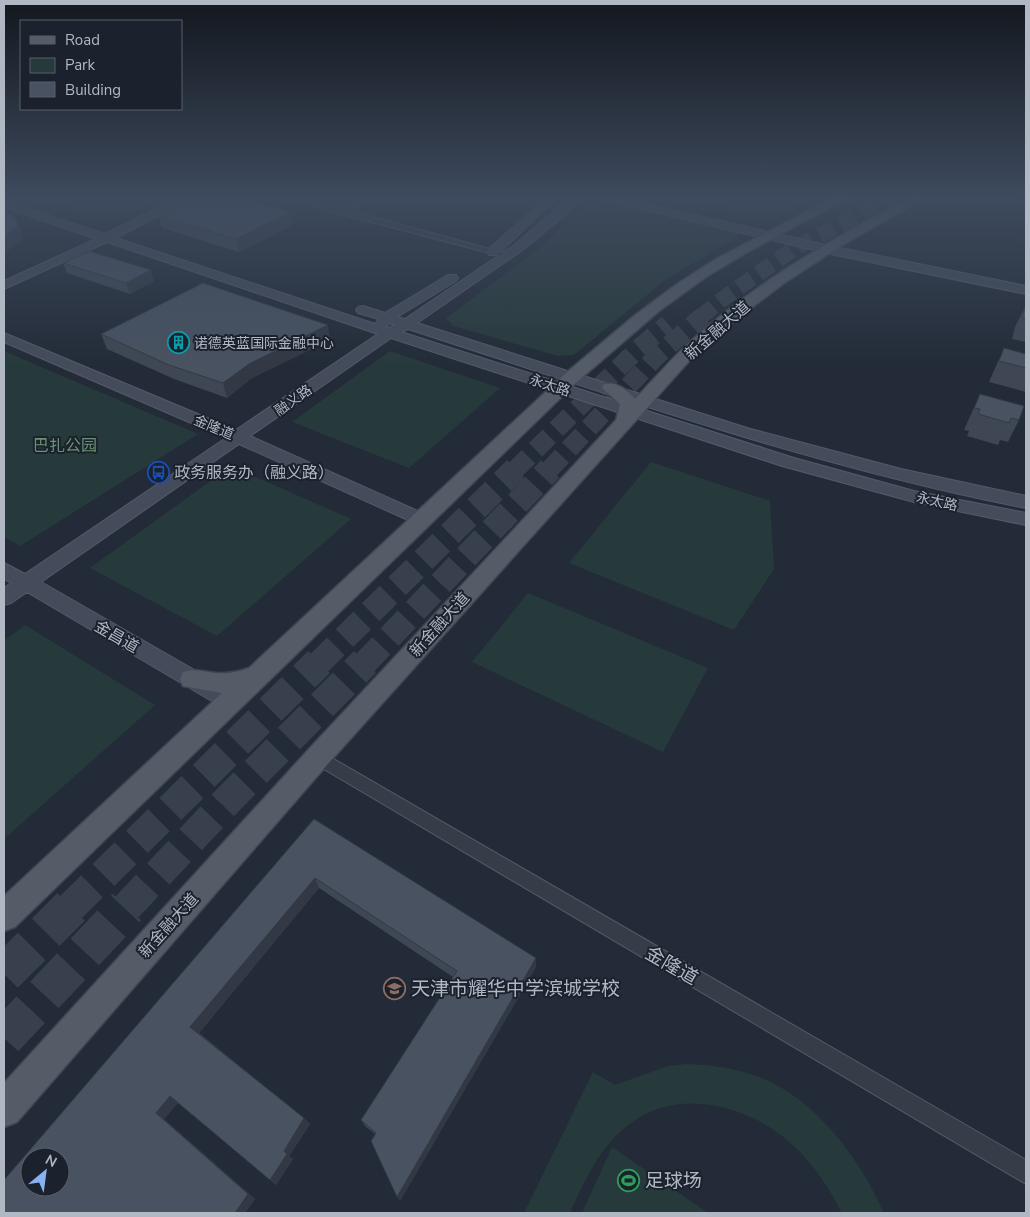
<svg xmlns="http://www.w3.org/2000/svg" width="1030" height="1217" font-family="'Nunito Sans','Noto Sans SC',sans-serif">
  <rect width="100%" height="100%" fill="#222b37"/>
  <!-- green -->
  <g fill="#273a3b">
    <path d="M33 196H166L131 212 126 210 105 219Z"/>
    <path d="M729 196C745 196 784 195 795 207 773 218 751 225 728 211Z"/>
    <path d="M590 199 737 233 738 237 665 280 574 355 558 356 453 326 446 318 540 248Z"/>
    <path d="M4 351 198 434 20 546 4 537Z"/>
    <path d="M390 351 500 388 409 468 292 422Z"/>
    <path d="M651 462 770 501 774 569 734 630 569 563Z"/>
    <path d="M231 466 351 519 217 636 90 568Z"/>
    <path d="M528 593 708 668 663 752 472 662Z"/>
    <path d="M25 625 155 705 4 839V641Z"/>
    <path d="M687 1064C717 1065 746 1070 773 1083 823 1109 862 1163 884 1213H842C815 1160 778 1119 717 1106 691 1101 664 1103 640 1117 604 1138 586 1177 570 1213H524L593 1072 615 1085 668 1066Z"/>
    <path d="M612 1147 708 1213H582Z"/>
  </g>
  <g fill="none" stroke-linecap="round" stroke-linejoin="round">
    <!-- highway-tunnel-far4 -->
    <path stroke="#37404c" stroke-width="16" stroke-dasharray="16 8" stroke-linecap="butt" d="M701 317 720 301 793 249 897 196"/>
    <!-- highway-tunnel-far3 -->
    <g stroke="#37404c" stroke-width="19" stroke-dasharray="19 10" stroke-linecap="butt">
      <path d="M515 470 639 348 668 324"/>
      <path d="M549 470 659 354 703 316"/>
    </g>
    <!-- highway-tunnel-far2 -->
    <g stroke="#37404c" stroke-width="25" stroke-dasharray="25 12" stroke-linecap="butt">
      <path d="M318 664 516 469"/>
      <path d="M364 664 550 469"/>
    </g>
    <!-- highway-tunnel-far1 -->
    <g stroke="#37404c" stroke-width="31" stroke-dasharray="31 16" stroke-linecap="butt">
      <path d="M70 908 319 662"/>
      <path d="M126 908 228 800 365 662"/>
    </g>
    <!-- highway-tunnel -->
    <g stroke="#37404c" stroke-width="39" stroke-dasharray="39 20" stroke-linecap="butt">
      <path d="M4 974 71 907"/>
      <path d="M4 1038 127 907"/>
    </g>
    <defs>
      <g id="street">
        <path d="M282 196H294L339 208 364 196H373L347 210 512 255 505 257 337 213Z"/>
        <path d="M318 750 1026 1160V1184L312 762 310 757 312 752Z"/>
      </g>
      <g id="secondary">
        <path d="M182 196H195L116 238 375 324 379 319 358 313 356 310 358 307 363 306 385 313 448 275H456L458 278 456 281 397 317 405 319 513 246 572 196H583L563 217 521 251 417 323 747 428 901 469 1026 496V508C815 467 612 395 408 329L401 332 794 458 914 491 1026 513V525L914 502 782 466 391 338 250 436 429 516 432 520 429 524 423 526 417 524 239 444 41 582 238 695 241 701 238 707 230 710 222 707 27 592 11 603 4 605V588L11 583 4 579V563L25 574 226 438 4 342V333L236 430 378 334 107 242 4 289V281L96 239 4 207V201L105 234ZM390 323 395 325 388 328 385 327Z"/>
        <path d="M548 196H559L497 255H489L487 252 489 249Z"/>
        <path d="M593 196H611L826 245 1026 286V294L826 253 598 199Z"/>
      </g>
      <g id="primary">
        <path d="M837 196H852L746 253 706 277 659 311 578 381 15 927 4 931V896L222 693 183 686 180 679 183 672C195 668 204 672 216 673 228 674 238 672 249 668L566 373 634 316 677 284 716 259Z"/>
        <path d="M913 196H928L839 247 783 284 730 324 691 359 327 765 17 1122 4 1127V1083L309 749 616 420 620 404 602 388 604 384C617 381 627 390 635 399 654 379 672 358 693 339 758 281 836 237 913 196Z"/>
      </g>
    </defs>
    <!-- street casing -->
    <use href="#street" stroke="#535b66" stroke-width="2"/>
    <!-- secondary casing -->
    <use href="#secondary" stroke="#535b66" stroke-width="2"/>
    <!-- primary casing -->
    <use href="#primary" stroke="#3f4651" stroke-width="3"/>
    <!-- street -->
    <use href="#street" fill="#363d48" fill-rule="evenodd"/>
    <!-- secondary -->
    <use href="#secondary" fill="#444c5b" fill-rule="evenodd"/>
    <!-- primary -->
    <use href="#primary" fill="#545c68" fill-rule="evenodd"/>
  </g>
  <!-- wall -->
  <g fill="#3e4753">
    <path d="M291 212 293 225 239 252 162 228 158 215Z"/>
    <path d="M63 263 154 281 130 294 67 273Z"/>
    <path d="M1025 307H1026V342L1012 339 1015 327Z"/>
    <path d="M101 334 330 340 252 378 227 398 174 379 107 349Z"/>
    <path d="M1004 348 1026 354V392L989 382Z"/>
    <path d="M980 394 1019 420 1008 442 1000 440 998 445 967 436 969 431 964 430Z"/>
    <path d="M314 819 536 967 400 1201 375 1134 365 1126 361 1120 453 977 319 888 199 1033 304 1118 310 1124 289 1156 293 1159 276 1185 178 1103 164 1119 255 1199 245 1213H4Z"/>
  </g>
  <!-- shaded-wall -->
  <g fill="#323944">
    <path d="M291 212 293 225 239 252 236 239Z"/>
    <path d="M16 219 22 232 23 239 4 254V236Z"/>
    <path d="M151 270 154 281 130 294 126 283Z"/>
    <path d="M328 325 330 340 252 378 227 398 223 383 249 364Z"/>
    <path d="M315 878 319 888 198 1034 190 1027Z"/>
    <path d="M536 958V967L400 1201 397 1197Z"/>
    <path d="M170 1096 178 1103 164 1119 255 1199 245 1213H235L156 1113Z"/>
    <path d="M304 1118 310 1124 289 1156 284 1151Z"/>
    <path d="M287 1154 293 1159 276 1185 270 1180Z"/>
  </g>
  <!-- building -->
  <g fill="#485261" stroke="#323944" fill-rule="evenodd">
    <path d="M202 196H233L291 212 236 239 158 215Z"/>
    <path d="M4 211 7 212 16 219 18 226 4 236Z"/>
    <path d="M89 251 151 270 126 283 63 263Z"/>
    <path d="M203 283 328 325 249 364 223 383 169 365 101 334Z"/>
    <path d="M1025 307H1026V319L1022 318Z"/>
    <path d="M1004 348 1026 354V368L999 361Z"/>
    <path d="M980 394 1024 406 1019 420 1011 418 1009 423 978 414 980 409 974 408Z"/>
    <path d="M314 819 536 958 397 1197 371 1141 376 1133 361 1120 457 971 315 878 190 1027 304 1118 284 1151 287 1154 270 1180 170 1096 156 1113 248 1194 235 1213H4V1180ZM30 1157H60V1187H30Z"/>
  </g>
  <!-- sky -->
  <linearGradient id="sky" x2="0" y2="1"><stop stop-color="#13181e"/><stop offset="0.54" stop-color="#3e4a5e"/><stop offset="1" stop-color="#3e4a5e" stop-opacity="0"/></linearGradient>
  <rect width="1030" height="366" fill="url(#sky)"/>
  <!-- icons -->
  <defs>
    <symbol id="building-ring" viewBox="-11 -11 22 22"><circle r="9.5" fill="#1b222d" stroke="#0f9aa8" stroke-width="1.5"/><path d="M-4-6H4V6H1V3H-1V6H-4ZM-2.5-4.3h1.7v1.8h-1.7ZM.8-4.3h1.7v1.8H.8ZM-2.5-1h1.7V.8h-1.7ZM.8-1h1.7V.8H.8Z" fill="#0f9aa8"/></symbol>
    <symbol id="bus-ring" viewBox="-11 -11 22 22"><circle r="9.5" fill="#1b222d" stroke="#1a4fb4" stroke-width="1.5"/><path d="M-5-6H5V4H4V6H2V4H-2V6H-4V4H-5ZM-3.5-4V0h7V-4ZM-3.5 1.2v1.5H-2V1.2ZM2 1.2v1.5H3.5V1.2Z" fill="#1a4fb4"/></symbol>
    <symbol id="school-ring" viewBox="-11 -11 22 22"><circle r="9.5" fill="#1b222d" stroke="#8d6e63" stroke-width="1.5"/><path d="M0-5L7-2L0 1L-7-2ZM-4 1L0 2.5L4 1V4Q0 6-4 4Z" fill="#8d6e63"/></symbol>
    <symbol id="stadium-ring" viewBox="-11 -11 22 22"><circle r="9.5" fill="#1b222d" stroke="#2e9e5b" stroke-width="1.5"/><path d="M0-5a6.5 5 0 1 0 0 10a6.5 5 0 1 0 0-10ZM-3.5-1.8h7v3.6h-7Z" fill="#2e9e5b"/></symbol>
  </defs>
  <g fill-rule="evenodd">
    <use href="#building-ring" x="166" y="330" width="25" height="25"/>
    <use href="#bus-ring" x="146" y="460" width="25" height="25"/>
    <use href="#school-ring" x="382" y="976" width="25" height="25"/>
    <use href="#stadium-ring" x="616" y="1168" width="25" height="25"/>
  </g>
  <g text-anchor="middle" stroke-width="4" stroke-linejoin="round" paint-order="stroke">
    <!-- far-poi labels -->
    <g font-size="14" fill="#b0b8c4" stroke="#1b222d" text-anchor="start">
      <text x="194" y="348">诺德英蓝国际金融中心</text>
    </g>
    <!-- far-street labels -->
    <g font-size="14" fill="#b0b8c4" stroke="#1b222d">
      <text transform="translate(550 385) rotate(18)" y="5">永太路</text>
      <text transform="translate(293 400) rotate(-35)" y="5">融义路</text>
      <text transform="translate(214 427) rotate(23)" y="5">金隆道</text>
      <text transform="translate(937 501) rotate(13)" y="5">永太路</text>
    </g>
    <!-- street labels -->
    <g font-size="16" fill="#b0b8c4" stroke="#1b222d">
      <text transform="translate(717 330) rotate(-41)" y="6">新金融大道</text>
      <text transform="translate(439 624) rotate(-48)" y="6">新金融大道</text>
      <text transform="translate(117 636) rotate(30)" y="6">金昌道</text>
      <text transform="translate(168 925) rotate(-48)" y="6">新金融大道</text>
    </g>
    <!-- park labels -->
    <g font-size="16" fill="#699473" stroke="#1b222d">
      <text x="65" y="451">巴扎公园</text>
    </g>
    <!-- poi labels -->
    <g font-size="16" fill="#b0b8c4" stroke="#1b222d" text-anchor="start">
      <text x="174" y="478">政务服务办（融义路）</text>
    </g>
    <!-- near-street labels -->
    <g font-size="19" fill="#b0b8c4" stroke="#1b222d">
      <text transform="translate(672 965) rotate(30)" y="7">金隆道</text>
    </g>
    <!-- near-poi labels -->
    <g font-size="19" fill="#b0b8c4" stroke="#1b222d" text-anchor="start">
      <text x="411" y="995">天津市耀华中学滨城学校</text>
      <text x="645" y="1187">足球场</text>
    </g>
  </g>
  <!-- border -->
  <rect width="1030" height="1217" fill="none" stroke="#b0b8c4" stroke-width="10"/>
  <!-- legend -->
  <rect x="20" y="20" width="162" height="90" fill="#1b222d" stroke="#575e69"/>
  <rect x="30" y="36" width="25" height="8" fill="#545c68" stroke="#575e69"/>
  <text x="65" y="45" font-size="15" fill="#b0b8c4">Road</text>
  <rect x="30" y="58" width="25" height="15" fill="#273a3b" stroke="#575e69"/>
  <text x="65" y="70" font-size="15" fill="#b0b8c4">Park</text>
  <rect x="30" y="82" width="25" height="15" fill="#485261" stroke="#575e69"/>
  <text x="65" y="95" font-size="15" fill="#b0b8c4">Building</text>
  <!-- north arrow -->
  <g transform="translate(45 1172) rotate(29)"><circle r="24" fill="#1b222d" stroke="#575e69"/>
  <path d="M0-4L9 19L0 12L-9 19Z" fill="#88b1f1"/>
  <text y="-8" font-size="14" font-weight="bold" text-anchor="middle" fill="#b0b8c4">N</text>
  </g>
</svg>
